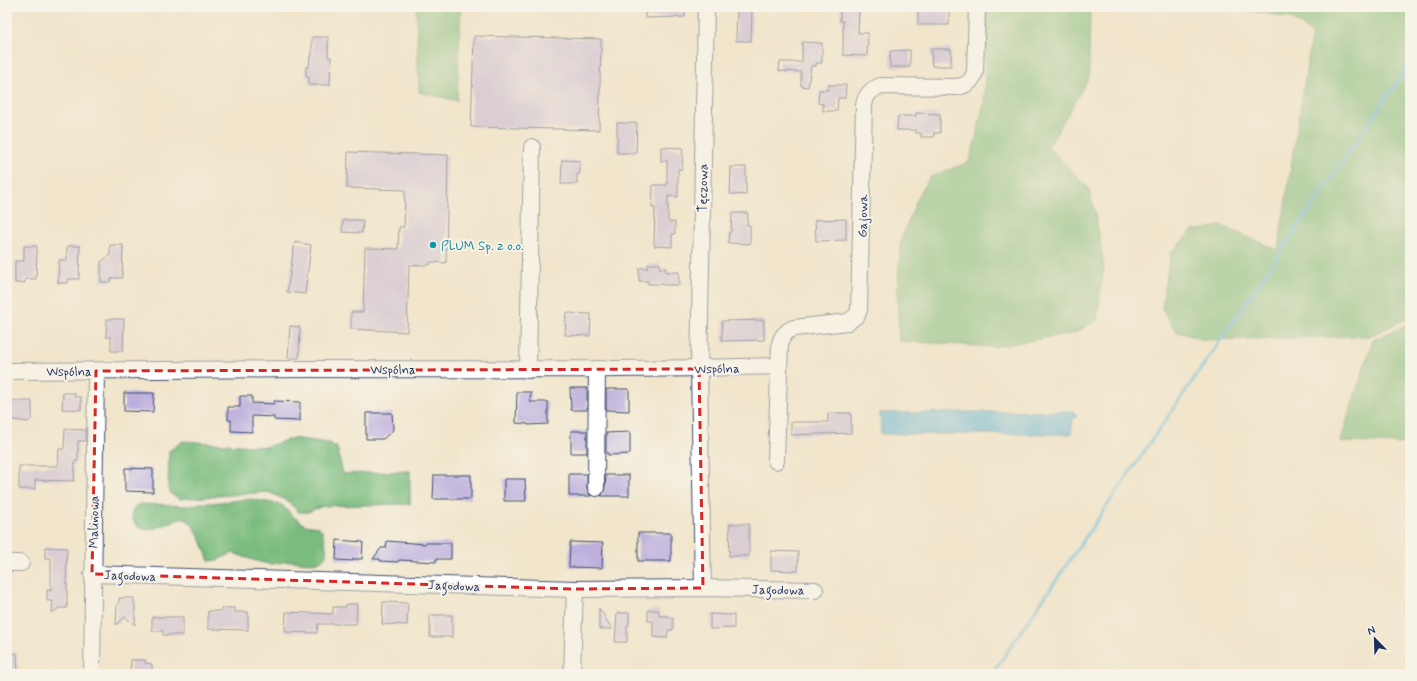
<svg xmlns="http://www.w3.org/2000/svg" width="1417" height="681" font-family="Mynerve,sans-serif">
  <rect width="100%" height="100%" fill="#f7f3e8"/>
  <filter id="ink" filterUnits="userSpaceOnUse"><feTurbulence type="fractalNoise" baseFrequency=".025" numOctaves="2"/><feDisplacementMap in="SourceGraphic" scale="8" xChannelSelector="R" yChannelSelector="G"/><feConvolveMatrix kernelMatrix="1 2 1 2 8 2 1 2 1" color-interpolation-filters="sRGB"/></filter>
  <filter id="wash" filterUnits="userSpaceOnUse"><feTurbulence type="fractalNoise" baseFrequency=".012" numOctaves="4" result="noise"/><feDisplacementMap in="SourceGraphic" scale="16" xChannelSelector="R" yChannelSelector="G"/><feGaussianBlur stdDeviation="0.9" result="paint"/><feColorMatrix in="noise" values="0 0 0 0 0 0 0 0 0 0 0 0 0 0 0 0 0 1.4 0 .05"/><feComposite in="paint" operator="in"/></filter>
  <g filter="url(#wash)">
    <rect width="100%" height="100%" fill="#f1e6cc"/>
    <!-- forest -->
    <g fill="#7abc7d" stroke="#4a766e">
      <path d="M416 7H461L457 101 419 92Z"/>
      <path d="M987 7H1090L1089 78 1048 147 1088 187 1095 212 1104 266 1097 320 1074 333 993 347 899 341 897 293 901 240 917 199 930 177 969 162 976 138 984 102Z"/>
      <path d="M1231 7H1410V317L1370 336 1204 340 1175 331 1162 308 1166 279 1171 252 1192 231 1222 226 1278 250 1312 33 1290 18Z"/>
      <path d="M1410 323V444L1340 442 1373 340Z"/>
      <path d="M293 438 328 443 337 447 343 474 410 471V504L323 506 308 512H299L286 500 268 492 180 499 171 494 168 486 169 451 183 441 266 447Z"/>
      <path d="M251 499 282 505 295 518 305 525 318 527 322 530C323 536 328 548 326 554 321 568 300 561 289 561 283 561 277 564 271 564 259 563 245 557 233 553L217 560 209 561C203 546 198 524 182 517 173 522 153 531 143 529 131 526 127 507 140 504L190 506 200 503H210Z"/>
    </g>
    <!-- water -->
    <path fill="#60b7dd" stroke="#3e739e" d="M1073 411 1077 417 1073 418 1071 434H881L880 413Z"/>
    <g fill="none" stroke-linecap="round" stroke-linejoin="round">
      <!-- stream -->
      <path stroke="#60b7dd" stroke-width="3.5" d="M992 674 1410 63"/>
    </g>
    <g id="blocks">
      <!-- building -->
      <g fill="#beb0de">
        <path d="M645 7H685V17L645 18Z"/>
        <path d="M840 7H859L858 33H868L867 56 843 55V21H840Z"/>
        <rect x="918" y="9" width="31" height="16"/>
        <path d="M737 10H752L751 41H736Z"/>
        <path d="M474 36 601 39 599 130 471 127Z"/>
        <path d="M312 37H328V57H331L330 85H309V77H306V67H309L310 56H312Z"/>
        <path d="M802 42 822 43V63H816V66H811L808 87 801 86V72L779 71 780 62H802Z"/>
        <path d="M931 49H951V66H932Z"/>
        <path d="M910 50V67H890V51Z"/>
        <path d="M828 85H846L845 98H838L837 111H823V104L818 103 819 90H828Z"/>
        <path d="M916 113 940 114V133H934V137H921V133H916V130H897L898 116H916Z"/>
        <path d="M617 123H637L636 153H617Z"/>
        <path d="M661 147 683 148 682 169H678V197L668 196V222H675V234H672V247L654 246 655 208H652L653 185H667V161H661Z"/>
        <path d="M348 152 448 155 446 263 430 262V265H409L407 332 351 329V312H363L365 248 398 249 399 227H404L405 190 347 188Z"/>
        <path d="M562 160 580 161V174H577V184H561Z"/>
        <path d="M731 167H746V195L730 194Z"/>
        <path d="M732 213H748L747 225H750V244L728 243 729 232H731Z"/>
        <path d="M846 219V240L816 241 815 220Z"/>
        <path d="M343 220H363L362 233 342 232Z"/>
        <path d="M295 242 311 245 305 294 287 292Z"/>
        <path d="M110 245H123L122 278H112L110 282H101V262L110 255Z"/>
        <path d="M24 246H37L36 279H25V283H15V261H24Z"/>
        <path d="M67 246H80L79 279H68V283H58L59 260H67Z"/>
        <path d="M648 264H660V269L666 268V272H679V285H663V284H648V281H639V268H648Z"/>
        <path d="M566 313 591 314 590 336 565 335Z"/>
        <path d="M107 319H124L123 351H111V337H106Z"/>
        <path d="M764 320V340L722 341V321Z"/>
        <path d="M290 326 300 327 299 358H288Z"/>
        <path d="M570 388H587V410H571Z"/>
        <path d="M606 389H629V411L606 410Z"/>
        <path d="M517 392H531L530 402H548V424L528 425V424L516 423Z"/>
        <path d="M63 393H75L74 397H81V410L62 409Z"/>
        <path d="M124 393H154L153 412 124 411Z"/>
        <path d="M240 396H252V403L274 404V401L300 402V421L274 420V417L252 416V432L231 431V420H228V407H240Z"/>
        <path d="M7 401H32V418L28 422 13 420V411H7Z"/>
        <path d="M366 413H392L393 430 383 439H366Z"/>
        <path d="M828 413H851V433L791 435V422H828Z"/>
        <path d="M65 429 86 430V441H78V461H75L74 481 35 480V489H19V466H58L59 449H64Z"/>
        <rect x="571" y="431" width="16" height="22"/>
        <path d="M630 432V454L608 455V453H606V433Z"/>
        <path d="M125 468 153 469V492L125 491Z"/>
        <path d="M569 474H587V488L588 492 591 496H569Z"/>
        <path d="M434 475H471V499H433Z"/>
        <path d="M606 475H629V496H601L604 492 605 488Z"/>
        <path d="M504 479H525L526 501H504Z"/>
        <path d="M730 524H749V556H729Z"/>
        <rect x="638" y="533" width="33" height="28"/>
        <path d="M337 540 363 542 362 559H353V561L336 560Z"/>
        <path d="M387 541 425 544V543H451V559H436V562L399 560 398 562 380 561V559H373L381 548H386Z"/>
        <path d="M570 542 603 543 602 568 569 567Z"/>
        <path d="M45 547 67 548 66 584H67V608H59L52 613 53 601H47V590L51 591V558H45Z"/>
        <path d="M771 551 798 552V571L771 570Z"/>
        <path d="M119 598H134V604H135V625L125 617 116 625 117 604H119Z"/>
        <path d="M383 602 408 603 407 625 382 624Z"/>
        <path d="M346 604H357L356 624H318L317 633 285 632 286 612 333 614V607H346Z"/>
        <path d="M221 608H235V612H248V630L208 629V611H221Z"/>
        <path d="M599 608 612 629H599Z"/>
        <path d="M648 610H659V616H668V618H673V630H668L667 638 653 637V621H648Z"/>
        <path d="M617 613H629V625L627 626V642H615Z"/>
        <path d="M710 614 734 615V628L710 629Z"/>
        <rect x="430" y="615" width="22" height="22"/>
        <path d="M152 617H183V635H163V631H152Z"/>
        <path d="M17 653 18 674H7V654Z"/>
        <path d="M131 660H145V663L152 664V674H130Z"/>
      </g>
    </g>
  </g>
  <g filter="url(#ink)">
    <use href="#blocks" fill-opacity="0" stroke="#3b4a6e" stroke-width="1"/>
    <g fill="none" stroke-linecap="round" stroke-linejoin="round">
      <defs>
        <g id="minor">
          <path d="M528 370 532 147"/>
          <path d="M7 371C107 371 206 369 306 369 464 369 621 371 779 366"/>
          <path d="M776 461 780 344C782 335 786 331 794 328L848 322 857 315 859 310 864 105C866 94 871 89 881 86L956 87C966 86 972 82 975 72L977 7"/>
          <path d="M596 488 597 369"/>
          <path d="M7 563H21"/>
          <path d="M92 574 575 589 703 588 815 590"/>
          <path d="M703 588 699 369 706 7"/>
          <path d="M92 674 96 371"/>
          <path d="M572 674 575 589"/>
        </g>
      </defs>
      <!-- minor casing -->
      <use href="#minor" stroke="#3b4a6e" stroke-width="18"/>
      <!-- minor -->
      <use href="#minor" stroke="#fff" stroke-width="16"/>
    </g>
  </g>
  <!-- marked area -->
  <path d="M0 0H1417V681H0ZM699 369 703 588 575 589 92 574 96 371Z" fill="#f1e6cc" fill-opacity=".55" fill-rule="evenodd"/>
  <path fill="none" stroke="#d62828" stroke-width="3" stroke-dasharray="8 5" stroke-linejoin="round" d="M699 369 703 588 575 589 92 574 96 371Z"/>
  <!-- markers -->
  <circle fill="#0f9aa8" stroke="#f7f3e8" stroke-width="1.5" cx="433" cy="245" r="4"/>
  <g text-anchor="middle" stroke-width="4" stroke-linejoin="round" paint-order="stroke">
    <!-- street labels -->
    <g font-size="13" fill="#1b2f5e" stroke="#f7f3e8">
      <text transform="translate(702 188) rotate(-89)" y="5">Tęczowa</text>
      <text transform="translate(862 216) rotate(-89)" y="5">Gajowa</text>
      <text transform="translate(717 368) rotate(-1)" y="5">Wspólna</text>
      <text x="393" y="374">Wspólna</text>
      <text x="69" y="376">Wspólna</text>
      <text transform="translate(93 522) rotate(-89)" y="5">Malinowa</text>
      <text transform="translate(130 575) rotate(2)" y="5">Jagodowa</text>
      <text transform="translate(454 585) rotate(2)" y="5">Jagodowa</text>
      <text transform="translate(778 589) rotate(1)" y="5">Jagodowa</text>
    </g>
    <!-- culture labels -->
    <g font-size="13" fill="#0d838f" stroke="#f7f3e8" text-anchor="start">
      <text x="441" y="250">PLUM Sp. z o.o.</text>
    </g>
  </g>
  <!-- margin -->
  <rect width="1417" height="681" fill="none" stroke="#f7f3e8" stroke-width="24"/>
  <!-- north arrow -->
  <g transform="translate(1375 639) rotate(337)" stroke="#f7f3e8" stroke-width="3" paint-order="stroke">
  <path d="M0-3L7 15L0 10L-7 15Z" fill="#1b2f5e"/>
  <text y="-6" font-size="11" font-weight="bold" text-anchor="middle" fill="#1b2f5e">N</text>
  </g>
</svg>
